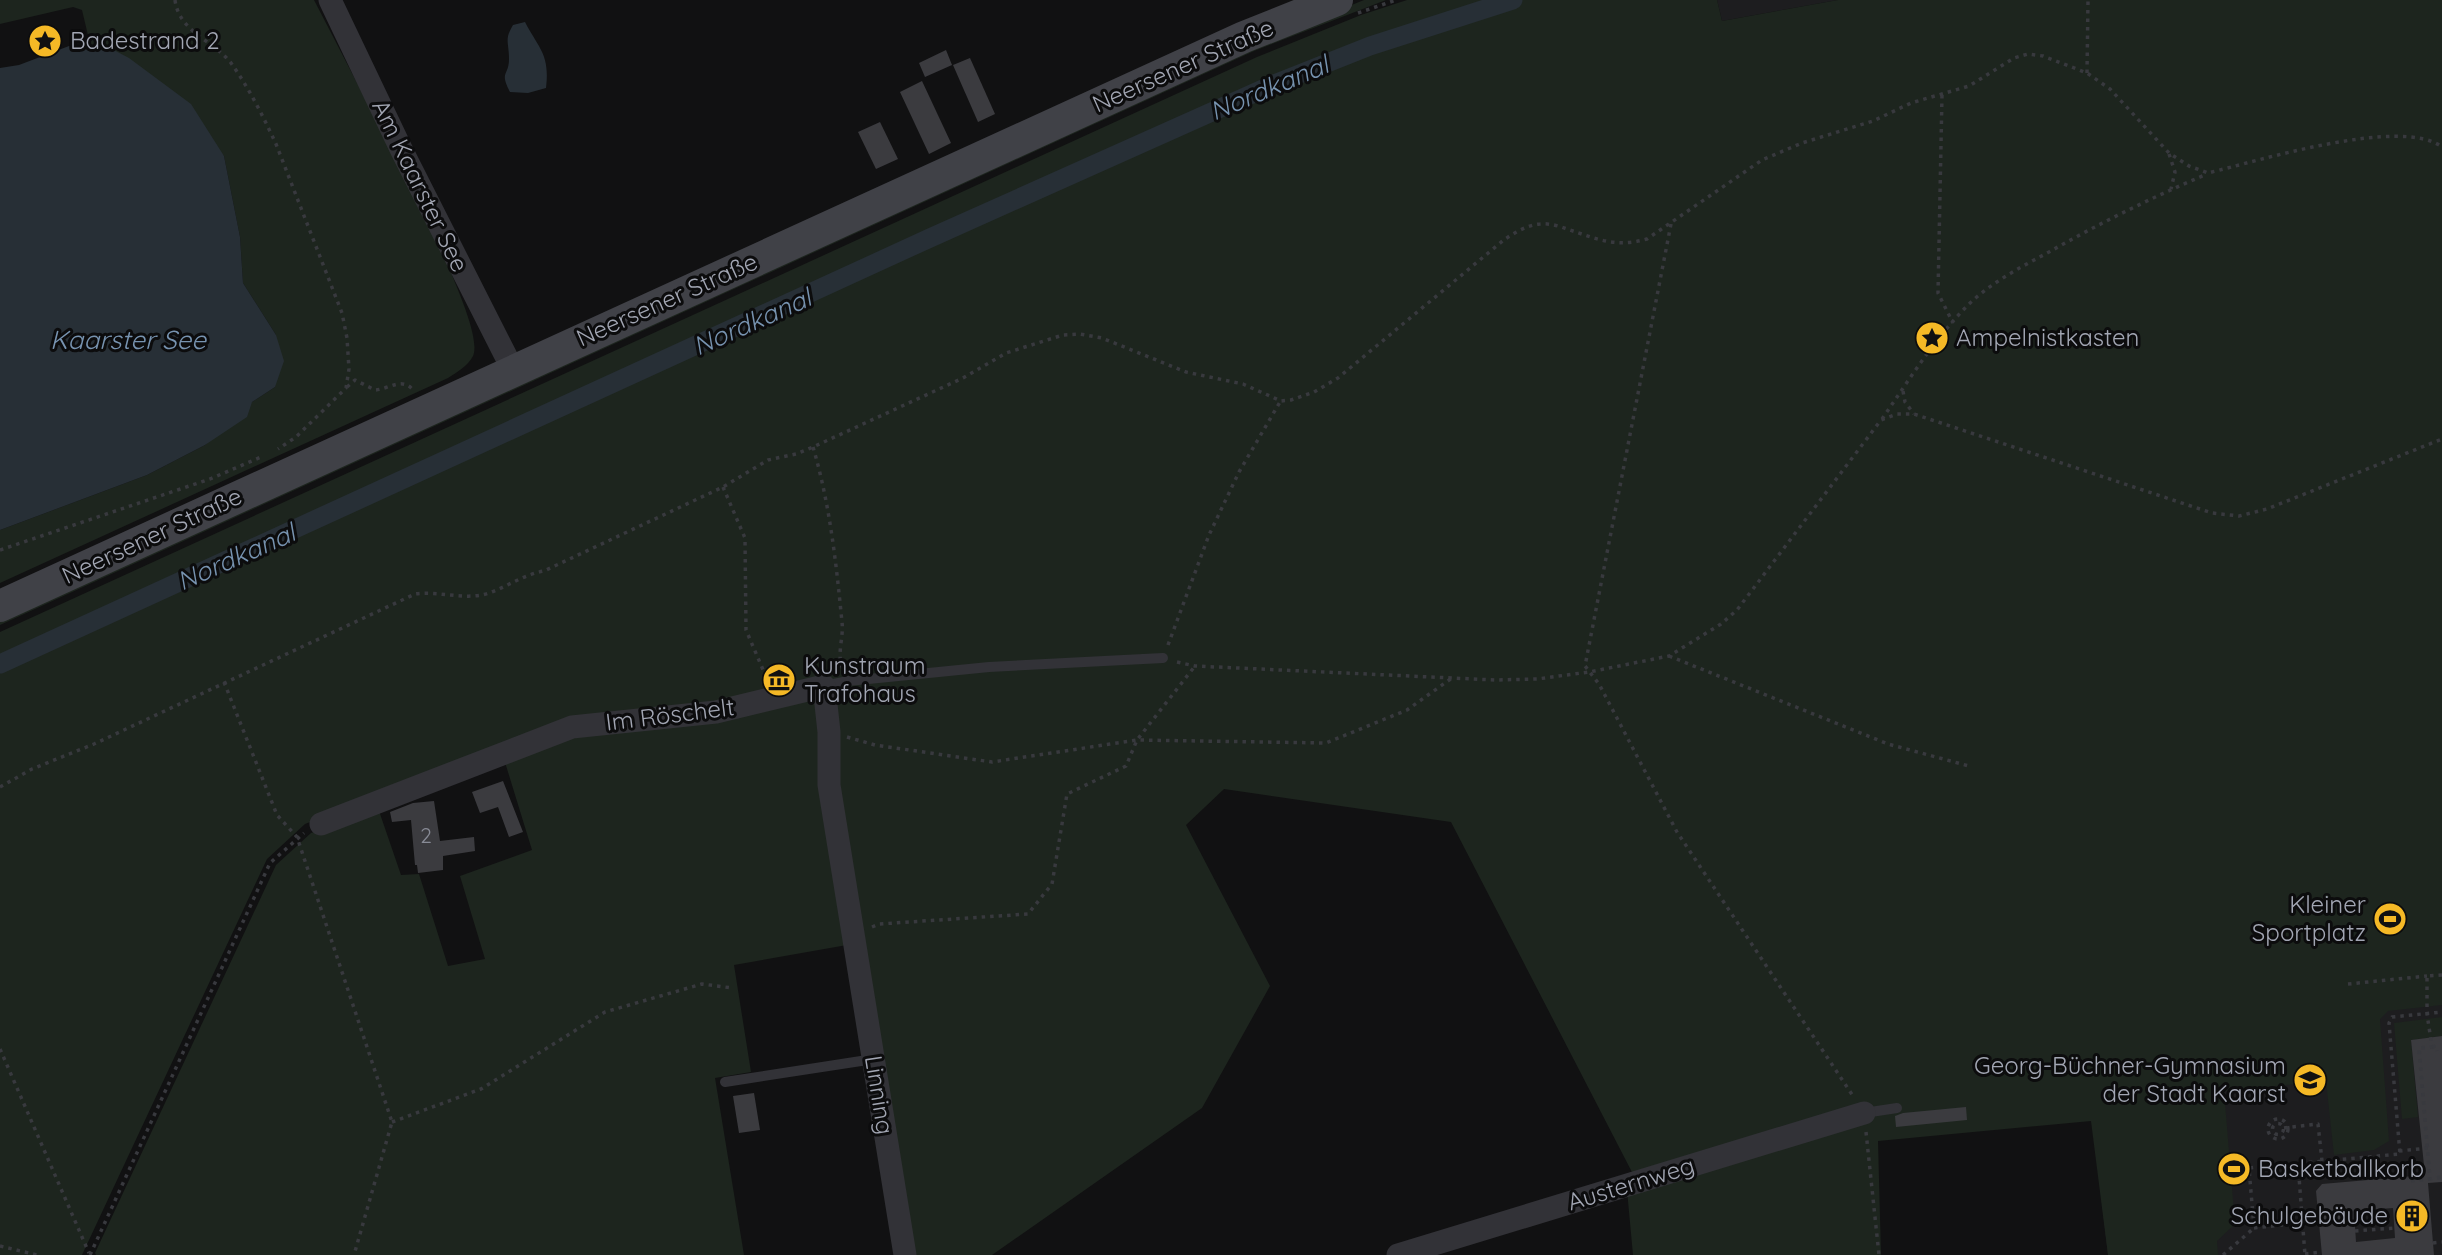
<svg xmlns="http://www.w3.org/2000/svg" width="2442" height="1255" font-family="Quicksand,sans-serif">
  <rect width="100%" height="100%" fill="#111112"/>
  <!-- built -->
  <g fill="#1d1d1f">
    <path d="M1717 0H1838L1722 21Z"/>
    <path d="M2442 805V1255H2108L2099 1179 2259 981Z"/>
  </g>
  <!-- green -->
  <g fill="#1d251e">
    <path d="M0 0H314L439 241C446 266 482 335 473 356 468 366 457 372 448 378L0 583V530L147 475 205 445 252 402 275 387 276 335 243 283 240 237 224 156 110 48H91L82 10 73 7 0 24Z"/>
    <path d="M1364 0H1386L1254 51 0 625V617L1251 46Z"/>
    <path d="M1407 0H1717L1722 21 1838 0H2442V1005L2388 1011 2380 1019 2389 1141 2374 1150 2334 1155 2326 1081 2224 1091 2235 1224 2217 1241 2218 1255H2108L2091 1121 1878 1141 1881 1255H1633L1627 1190 1634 1176 1451 822 1224 789 1186 825 1270 986 1202 1108 992 1255H913L847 945 734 965 751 1072 715 1078 744 1255H96L95 1253 276 865 311 833 378 808 401 875 419 874 448 966 485 959 460 876 532 850 504 759 572 734 715 706 571 722 305 824 267 859 82 1255H0V632L1257 57 1361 15Z"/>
    <path d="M2442 1017V1036L2411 1040 2418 1117 2402 1119 2394 1023Z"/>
  </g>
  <!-- water -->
  <g fill="#272f36">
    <path d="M525 22C539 49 550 54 546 88L528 93 510 92C499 71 509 76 509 59 509 42 504 40 513 25Z"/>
    <path d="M69 46 110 48 129 58 191 104 224 156 240 237 243 283 276 335 284 361 275 387 252 402 247 417 205 445 147 475 0 530V68L19 65Z"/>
  </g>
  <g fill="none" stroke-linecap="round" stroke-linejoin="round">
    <!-- canal -->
    <path stroke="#272f36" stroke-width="19" d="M0 664 930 238 1272 85 1370 46 1513 0"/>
  </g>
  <!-- building -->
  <g fill="#3b3b3f" fill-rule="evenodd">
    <path d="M946 50 952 65 925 77 919 63Z"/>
    <path d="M970 58 995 114 978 122 953 65Z"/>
    <path d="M922 81 951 143 929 154 900 92Z"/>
    <path d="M880 122 898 159 876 169 858 132Z"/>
    <path d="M503 781 523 832 509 837 498 807 480 813 472 792Z"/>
    <path d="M434 801 440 841 474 837 475 851 443 856V870L418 873 417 865H415L411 820 392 822 390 812 413 803Z"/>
    <path d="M2442 1036V1182L2428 1183 2434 1255H2322L2316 1191 2322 1184 2425 1175 2411 1040ZM2393 1208 2395 1238 2356 1242 2354 1211Z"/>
    <path d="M754 1093 760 1130 739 1133 733 1096Z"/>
    <path d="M1966 1107 1967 1120 1896 1127 1895 1116 1903 1113Z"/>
  </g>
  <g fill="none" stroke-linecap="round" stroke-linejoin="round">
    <!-- path -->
    <g stroke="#38393e" stroke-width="3.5" stroke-dasharray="3.5 5" stroke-linecap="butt">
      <path d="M175 0C179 32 213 40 231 63 249 88 263 116 276 144L342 313 347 338 349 369 346 388 296 437 278 449"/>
      <path d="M1358 13 1396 0"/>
      <path d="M93 37 96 48"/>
      <path d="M2087 73 2088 0"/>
      <path d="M1942 95 1938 293 1953 323"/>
      <path d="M2169 154 2175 172 2171 189"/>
      <path d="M1671 224 1585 666 1599 684 1677 832 1853 1096"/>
      <path d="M347 387 355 380 375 390C390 389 402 376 414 391"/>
      <path d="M1903 391 1905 402 1914 414"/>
      <path d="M1882 419C1909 380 1935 338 1969 304 1992 282 2021 267 2049 252 2100 223 2153 197 2207 174"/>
      <path d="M813 447C830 505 836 562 842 622 844 638 836 655 843 669"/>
      <path d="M723 487 745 538 746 630 767 679"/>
      <path d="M0 550 210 479 261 457"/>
      <path d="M1168 645 1209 535 1239 472 1280 402"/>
      <path d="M1669 656 1888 744 1969 766"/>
      <path d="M1177 662 1195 666 1495 680 1537 679 1589 672 1669 656 1721 624 1737 610 1881 420 1897 414H1914L2212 513 2239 516 2267 509 2442 439"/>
      <path d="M224 682 277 815 297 837 392 1122 354 1255"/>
      <path d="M847 737 875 745 992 762 1137 740 1326 743 1407 710 1452 678"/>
      <path d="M0 787 32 769 94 744 415 594C438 591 460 599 482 595 503 590 521 575 544 571L723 487 768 460 796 454 813 447 963 378 1006 353 1063 335 1080 334 1102 338 1186 372 1243 384 1281 401 1291 400 1314 392 1338 378 1505 239C1516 232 1527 225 1540 224 1549 223 1559 226 1567 229 1597 239 1615 248 1647 239L1762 160 1802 143 1873 121 1911 103 1969 86 2014 58 2028 54 2043 56 2087 73 2110 89 2169 153 2189 166 2208 173C2258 161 2401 116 2442 147"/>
      <path d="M872 927 879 924 1028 914 1052 884 1067 794 1126 766 1137 740 1195 666"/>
      <path d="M2442 975 2427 976V1014L2432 1047 2419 1048 2430 1179 2442 1177"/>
      <path d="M2348 984 2427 976"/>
      <path d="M2432 1047 2436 1046 2437 1051"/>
      <path d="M0 1049 89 1253"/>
      <circle cx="2278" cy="1129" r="10"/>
      <path d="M392 1122 481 1089 605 1012 702 984 732 988"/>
      <circle cx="2278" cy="1129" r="5.5"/>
      <path d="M2284 1128 2318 1124 2322 1161"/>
      <path d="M1866 1132 1879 1255"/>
      <path d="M2399 1151 2428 1148"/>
      <path d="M2298 1164 2305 1255"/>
      <path d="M2411 1181 2430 1179"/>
      <path d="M2254 1228 2319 1221"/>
      <path d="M2355 1231 2395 1228"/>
      <path d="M2433 1243 2442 1242"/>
      <path d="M0 1246 37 1255"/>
      <path d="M2305 1254 2322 1252"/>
      <path d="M90 1255 270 863 304 833"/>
      <path d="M2223 1255 2254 1228 2249 1168 2400 1154 2389 1023 2392 1017 2442 1012"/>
    </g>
    <!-- service -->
    <g stroke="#323237" stroke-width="10">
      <path d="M824 686 848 681 989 667 1163 658"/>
      <path d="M725 1082 874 1059"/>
      <path d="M1864 1113 1897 1108"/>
    </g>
    <!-- minor -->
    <g stroke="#323237" stroke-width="23">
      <path d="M330 0 402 151 513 370"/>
      <path d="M321 824 572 727 716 712 824 686 829 732V785L905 1255"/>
      <path d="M1398 1255 1864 1113"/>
    </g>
    <!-- secondary -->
    <path stroke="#404147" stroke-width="32" d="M0 606 1244 37 1337 0"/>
  </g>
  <!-- icons -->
  <defs>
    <symbol id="sight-disc" viewBox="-11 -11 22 22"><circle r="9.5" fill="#f5b926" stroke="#0c0c0d"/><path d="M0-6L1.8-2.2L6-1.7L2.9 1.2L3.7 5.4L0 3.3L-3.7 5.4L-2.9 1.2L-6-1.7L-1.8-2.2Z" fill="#111"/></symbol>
    <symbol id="museum-disc" viewBox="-11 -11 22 22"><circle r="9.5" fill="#f5b926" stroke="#0c0c0d"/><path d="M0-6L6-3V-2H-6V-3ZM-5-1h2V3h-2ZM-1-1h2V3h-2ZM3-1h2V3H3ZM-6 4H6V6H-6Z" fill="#111"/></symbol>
    <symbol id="stadium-disc" viewBox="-11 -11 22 22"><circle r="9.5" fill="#f5b926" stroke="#0c0c0d"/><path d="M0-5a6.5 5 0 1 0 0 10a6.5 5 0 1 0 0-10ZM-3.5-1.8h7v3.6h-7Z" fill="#111"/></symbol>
    <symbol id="school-disc" viewBox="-11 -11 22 22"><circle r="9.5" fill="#f5b926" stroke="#0c0c0d"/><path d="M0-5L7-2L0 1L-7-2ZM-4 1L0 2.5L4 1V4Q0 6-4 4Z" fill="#111"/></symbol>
    <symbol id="building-disc" viewBox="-11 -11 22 22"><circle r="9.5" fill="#f5b926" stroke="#0c0c0d"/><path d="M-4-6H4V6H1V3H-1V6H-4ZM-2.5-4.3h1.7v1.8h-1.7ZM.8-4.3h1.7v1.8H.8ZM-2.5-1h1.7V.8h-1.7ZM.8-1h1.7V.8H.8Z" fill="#111"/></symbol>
  </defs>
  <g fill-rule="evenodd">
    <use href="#sight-disc" x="26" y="22" width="38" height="38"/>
    <use href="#sight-disc" x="1913" y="319" width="38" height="38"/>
    <use href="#museum-disc" x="760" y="661" width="38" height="38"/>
    <use href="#stadium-disc" x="2371" y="900" width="38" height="38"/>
    <use href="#school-disc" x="2291" y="1061" width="38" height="38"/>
    <use href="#stadium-disc" x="2215" y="1150" width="38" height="38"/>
    <use href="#building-disc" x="2393" y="1197" width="38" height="38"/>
  </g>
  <g text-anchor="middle" stroke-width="6" stroke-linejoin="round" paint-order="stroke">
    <!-- number labels -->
    <g font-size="21" fill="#888b96">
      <text x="426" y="843">2</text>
    </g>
    <!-- poi labels -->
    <g font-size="24" fill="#a2a6b3" stroke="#0c0c0d" text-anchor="start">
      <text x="70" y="49">Badestrand 2</text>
      <text x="1956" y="346">Ampelnistkasten</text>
      <text x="804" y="674">Kunstraum<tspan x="804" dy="28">Trafohaus</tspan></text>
      <text x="2366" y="913" text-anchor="end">Kleiner<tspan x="2366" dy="28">Sportplatz</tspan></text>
      <text x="2286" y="1074" text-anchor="end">Georg-Büchner-Gymnasium<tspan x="2286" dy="28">der Stadt Kaarst</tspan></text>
      <text x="2258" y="1177">Basketballkorb</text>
      <text x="2388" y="1224" text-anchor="end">Schulgebäude</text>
    </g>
    <!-- street labels -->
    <g font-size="24" fill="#a2a6b3" stroke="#0c0c0d">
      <text transform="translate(1183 66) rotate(-24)" y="8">Neersener Straße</text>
      <text transform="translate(420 186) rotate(64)" y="8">Am Kaarster See</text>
      <text transform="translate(667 300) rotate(-24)" y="8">Neersener Straße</text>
      <text transform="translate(152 536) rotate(-25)" y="8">Neersener Straße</text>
      <text transform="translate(670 715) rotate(-7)" y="8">Im Röschelt</text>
      <text transform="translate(879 1095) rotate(81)" y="8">Linning</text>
      <text transform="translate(1631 1184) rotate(-17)" y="8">Austernweg</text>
    </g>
    <!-- water labels -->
    <g font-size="26" font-style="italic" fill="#7793b0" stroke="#0c0c0d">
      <text transform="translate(1269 88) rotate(-23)" y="9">Nordkanal</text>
      <text transform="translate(752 322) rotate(-24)" y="9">Nordkanal</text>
      <text x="128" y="349">Kaarster See</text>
      <text transform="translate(236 557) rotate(-24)" y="9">Nordkanal</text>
    </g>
  </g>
</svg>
